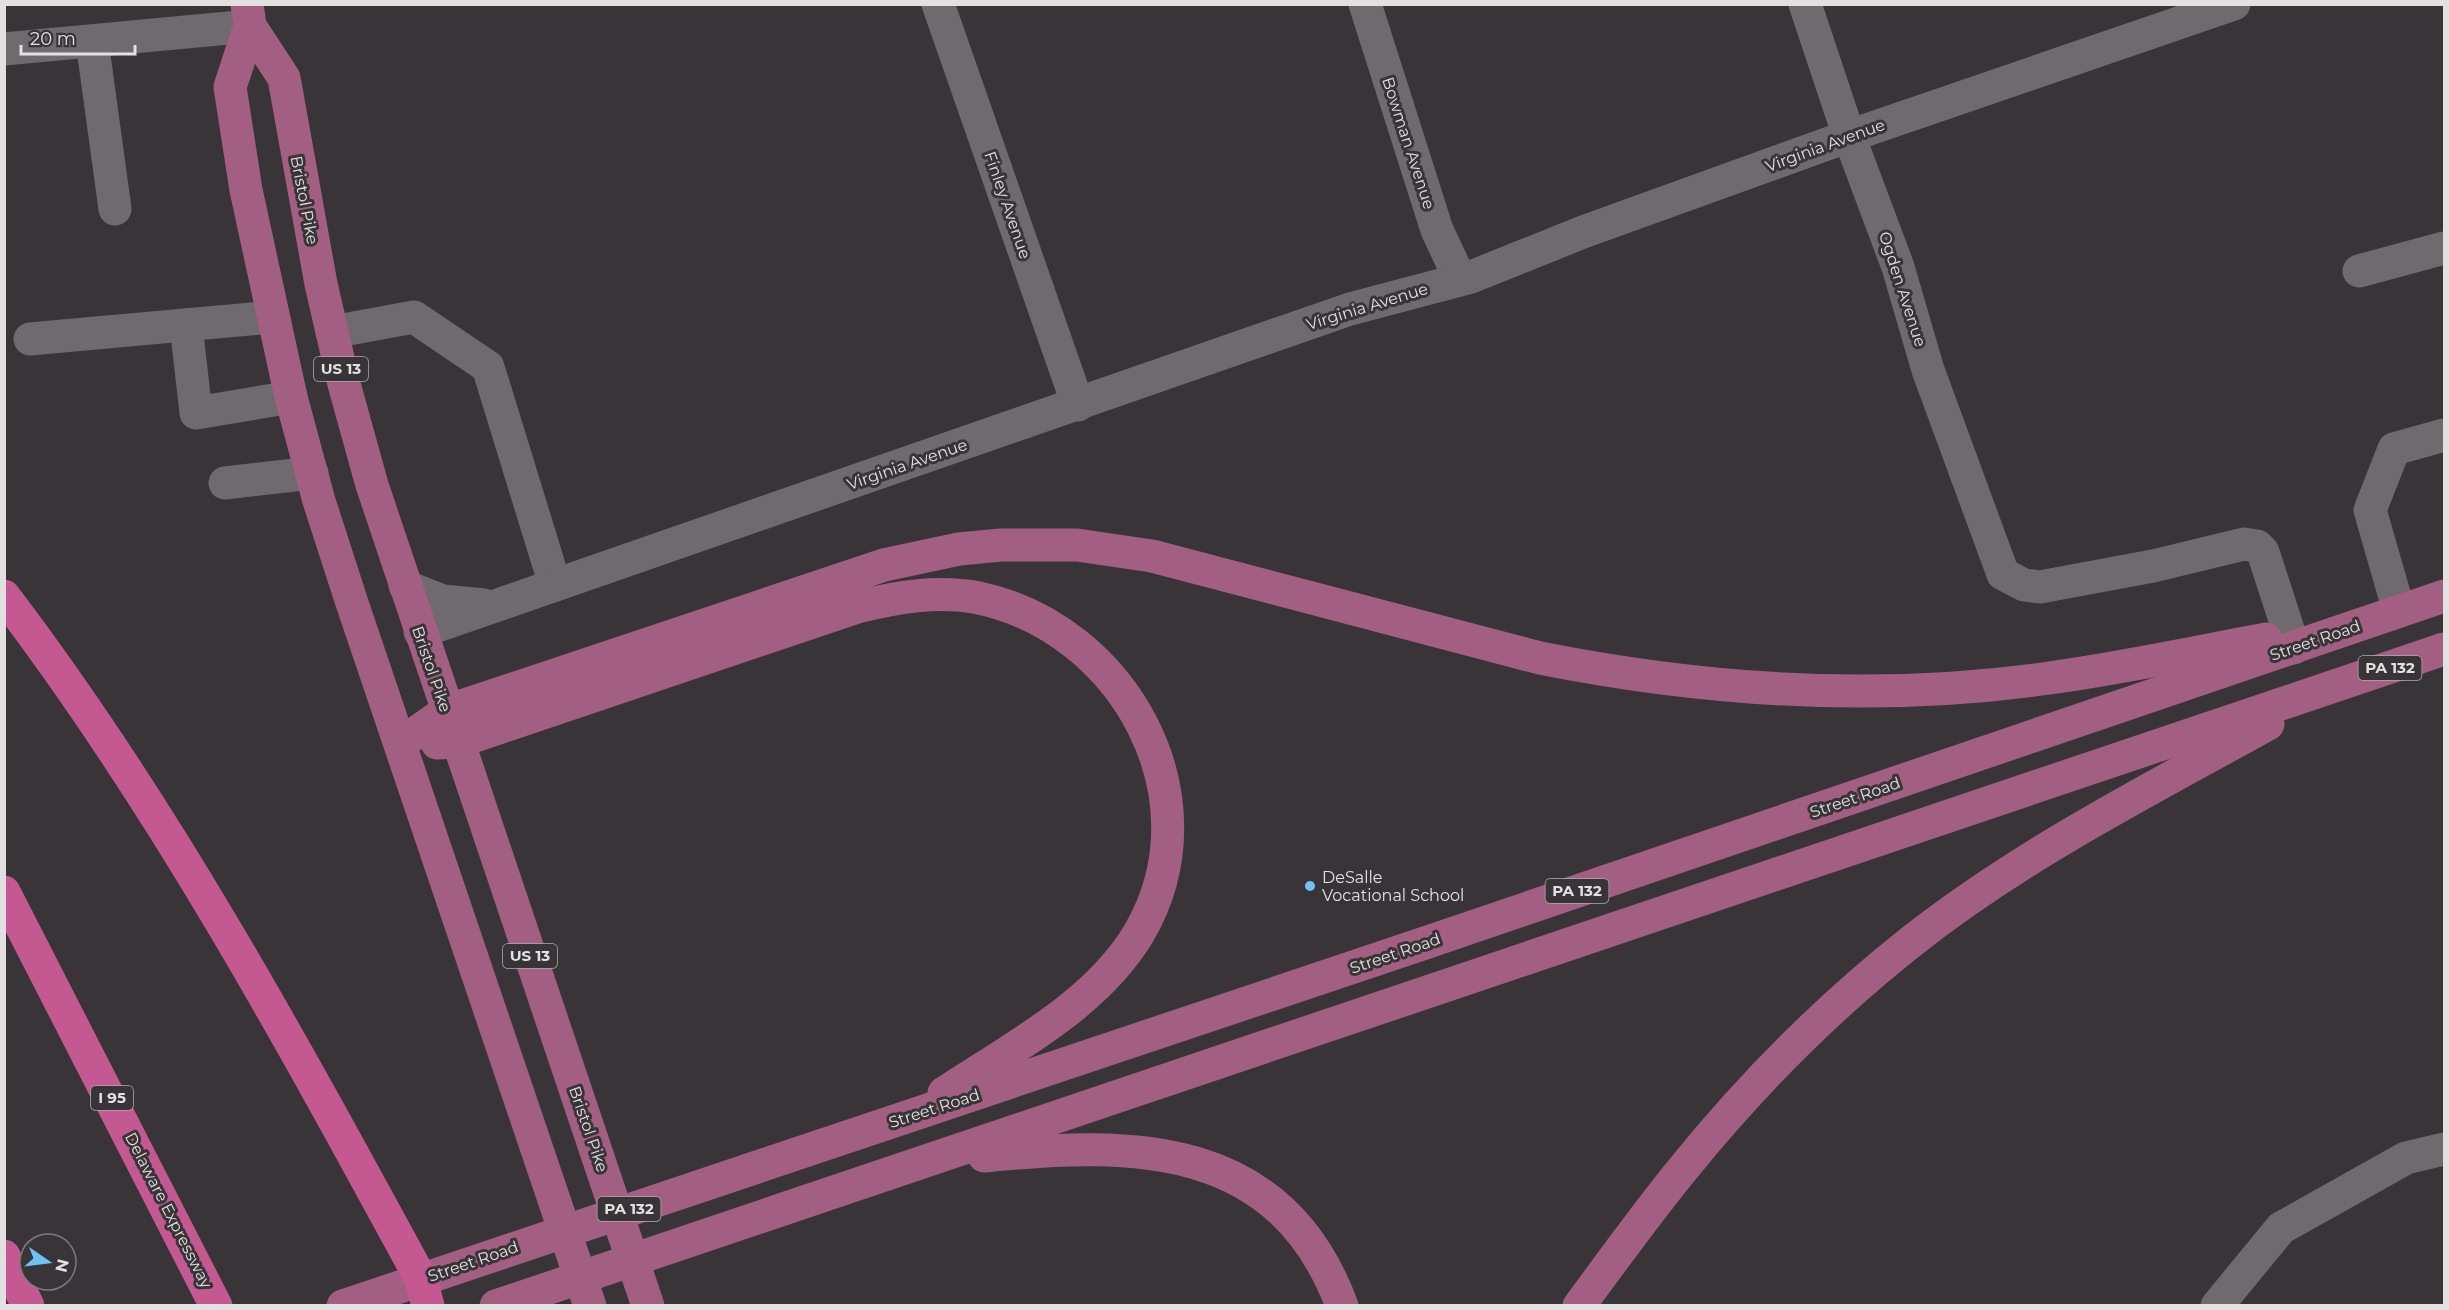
<svg xmlns="http://www.w3.org/2000/svg" width="2449" height="1310" font-family="Montserrat,sans-serif">
  <rect width="100%" height="100%" fill="#393438"/>
  <g fill="none" stroke-linecap="round" stroke-linejoin="round">
    <!-- minor -->
    <g stroke="#6f6a6e" stroke-width="33">
      <path d="M938 4 1078 405"/>
      <path d="M1365 4 1437 230 1460 279"/>
      <path d="M1805 4 1849 136 1898 267 1928 370 2003 574 2024 585 2040 587 2153 566 2244 544 2257 546 2263 552 2294 648"/>
      <path d="M92 41 115 209"/>
      <path d="M4 49 250 26"/>
      <path d="M2359 271 2444 248"/>
      <path d="M186 325 196 413 291 397"/>
      <path d="M332 332 414 317 488 367 555 585"/>
      <path d="M30 339 272 317"/>
      <path d="M225 483 312 473"/>
      <path d="M405 586 443 601 484 605"/>
      <path d="M2399 611 2370 510 2394 449 2444 435"/>
      <path d="M420 632 1350 309 1471 277 1583 232 1849 136 2234 4"/>
      <path d="M2217 1306 2281 1228 2406 1158 2444 1149"/>
    </g>
    <!-- major -->
    <g stroke="#a25f82" stroke-width="33">
      <path d="M247 4 250 26 230 87 246 190 291 397 319 501 352 603 590 1306"/>
      <path d="M250 26 284 78 321 284 344 384 372 485 648 1306"/>
      <path d="M437 743 457 742 857 607C897 597 938 590 979 598 1124 629 1218 798 1139 933 1096 1005 1012 1048 944 1093"/>
      <path d="M400 744 447 711 884 565 959 549 1001 545H1077L1152 556 1540 658C1706 691 1874 702 2042 679 2118 669 2192 653 2266 639"/>
      <path d="M984 1156C1133 1141 1281 1140 1342 1306"/>
      <path d="M343 1306 1419 945 2444 596"/>
      <path d="M496 1306 2444 649"/>
      <path d="M1579 1306C1613 1260 1646 1214 1682 1170 1750 1086 1827 1008 1912 941 2021 855 2147 791 2268 724"/>
    </g>
    <!-- highway -->
    <g stroke="#c45890" stroke-width="33">
      <path d="M4 596C166 809 293 1044 421 1279L428 1306"/>
      <path d="M4 892 216 1306"/>
      <path d="M4 1256 28 1306"/>
    </g>
  </g>
  <!-- markers -->
  <circle fill="#6fc2f4" stroke="#393438" stroke-width="2" cx="1310" cy="886" r="6"/>
  <g text-anchor="middle" stroke-width="6" stroke-linejoin="round" paint-order="stroke">
    <!-- shield labels -->
    <g fill="#393438" stroke="#b0acaf" stroke-width="1.5">
      <rect x="314" y="357" width="54" height="24" rx="4.5"/>
      <rect x="2358.5" y="656" width="63" height="24" rx="4.5"/>
      <rect x="1545.5" y="879" width="63" height="24" rx="4.5"/>
      <rect x="503" y="944" width="54" height="24" rx="4.5"/>
      <rect x="91" y="1086" width="42" height="24" rx="4.5"/>
      <rect x="597.5" y="1197" width="63" height="24" rx="4.5"/>
    </g>
    <g font-size="15" font-weight="bold" fill="#e3e0e2">
      <text x="341" y="374">US 13</text>
      <text x="2390" y="673">PA 132</text>
      <text x="1577" y="896">PA 132</text>
      <text x="530" y="961">US 13</text>
      <text x="112" y="1103">I 95</text>
      <text x="629" y="1214">PA 132</text>
    </g>
    <!-- street labels -->
    <g font-size="16" fill="#e3e0e2" stroke="#393438">
      <text transform="translate(1409 143) rotate(72)" y="6">Bowman Avenue</text>
      <text transform="translate(1825 145) rotate(-20)" y="6">Virginia Avenue</text>
      <text transform="translate(305 200) rotate(79)" y="6">Bristol Pike</text>
      <text transform="translate(1008 205) rotate(71)" y="6">Finley Avenue</text>
      <text transform="translate(1903 289) rotate(72)" y="6">Ogden Avenue</text>
      <text transform="translate(1367 306) rotate(-17)" y="6">Virginia Avenue</text>
      <text transform="translate(907 464) rotate(-19)" y="6">Virginia Avenue</text>
      <text transform="translate(2315 640) rotate(-19)" y="6">Street Road</text>
      <text transform="translate(432 669) rotate(71)" y="6">Bristol Pike</text>
      <text transform="translate(1855 797) rotate(-19)" y="6">Street Road</text>
      <text transform="translate(1395 953) rotate(-19)" y="6">Street Road</text>
      <text transform="translate(934 1108) rotate(-18)" y="6">Street Road</text>
      <text transform="translate(589 1129) rotate(71)" y="6">Bristol Pike</text>
      <text transform="translate(169 1210) rotate(63)" y="6">Delaware Expressway</text>
      <text transform="translate(473 1261) rotate(-19)" y="6">Street Road</text>
    </g>
    <!-- poi labels -->
    <g font-size="16" fill="#e3e0e2" stroke="#393438" text-anchor="start">
      <text x="1322" y="883">DeSalle<tspan x="1322" dy="18">Vocational School</tspan></text>
    </g>
  </g>
  <!-- border -->
  <rect width="2449" height="1310" fill="none" stroke="#e3e0e2" stroke-width="12"/>
  <!-- north arrow -->
  <g transform="translate(48 1262) rotate(104)"><circle r="28" fill="#393438" stroke="#7d797c" stroke-width="1.5"/>
  <path d="M0-4.5L10 22L0 15L-10 22Z" fill="#6fc2f4"/>
  <text y="-9" font-size="16" font-weight="bold" text-anchor="middle" fill="#e3e0e2">N</text>
  </g>
  <!-- scale -->
  <path d="M21 45v9h114v-9" fill="none" stroke="#e3e0e2" stroke-width="3"/>
  <text x="30" y="45" font-size="18" fill="#e3e0e2" stroke="#393438" stroke-width="4.5" paint-order="stroke">20 m</text>
</svg>
